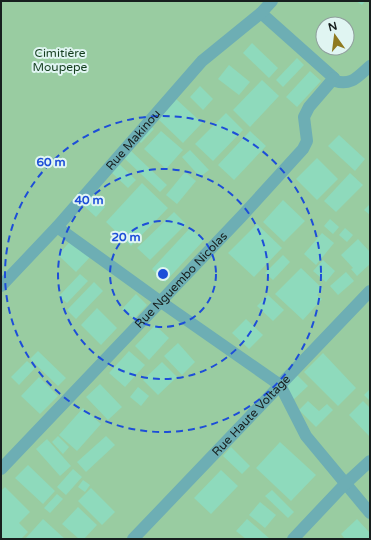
<svg xmlns="http://www.w3.org/2000/svg" width="371" height="540" font-family="'Varela Round',sans-serif">
  <rect width="100%" height="100%" fill="#d3e8e5"/>
  <!-- green -->
  <path fill="#99cca1" fill-rule="evenodd" d="M1 1H370V539H1ZM323 24H347V48H323Z"/>
  <!-- building -->
  <g fill="#8edabc">
    <path d="M356 1H365L362 5Z"/>
    <path d="M252 43 278 68 269 78 243 53Z"/>
    <path d="M297 58 304 65 283 87 276 80Z"/>
    <path d="M229 65 250 82 239 95 218 79Z"/>
    <path d="M310 71 321 81 297 107 286 97Z"/>
    <path d="M262 80 279 96 250 127 233 110Z"/>
    <path d="M200 86 213 99 203 110 190 97Z"/>
    <path d="M175 98 202 123 183 143 156 117Z"/>
    <path d="M226 113 243 130 213 161 195 144Z"/>
    <path d="M148 124 154 129 141 143 135 138Z"/>
    <path d="M161 131 183 150 166 169 144 149Z"/>
    <path d="M250 131 266 146 234 180 218 165Z"/>
    <path d="M339 135 365 159 355 171 328 146Z"/>
    <path d="M129 149 167 185 160 192 122 156Z"/>
    <path d="M190 150 209 170 200 177 182 157Z"/>
    <path d="M317 158 338 179 317 200 296 179Z"/>
    <path d="M118 163 136 180 128 188 110 171Z"/>
    <path d="M185 172 196 181 177 204 166 195Z"/>
    <path d="M350 173 363 185 336 212 324 201Z"/>
    <path d="M142 183 168 208 131 246 106 222Z"/>
    <path d="M92 195 105 207 96 217 83 205Z"/>
    <path d="M283 200 305 221 284 242 263 222Z"/>
    <path d="M370 204V215L364 210Z"/>
    <path d="M174 212 186 224 150 260 137 248Z"/>
    <path d="M330 219 339 227 333 234 324 226Z"/>
    <path d="M257 224 282 248 254 277 228 253Z"/>
    <path d="M190 228 204 240 165 282 152 269Z"/>
    <path d="M345 228 353 235 347 242 339 235Z"/>
    <path d="M322 233 334 243 316 265 304 254Z"/>
    <path d="M74 237 92 255 76 272 58 255Z"/>
    <path d="M358 239 370 252V264L357 276 351 269 353 268 341 255Z"/>
    <path d="M283 255 290 262 273 280 265 273Z"/>
    <path d="M323 260 335 271 326 282 313 271Z"/>
    <path d="M301 268 323 289 317 295 322 299 303 320 275 294Z"/>
    <path d="M346 272 354 281 338 295 330 286Z"/>
    <path d="M80 274 88 281 67 303 59 296Z"/>
    <path d="M94 282 103 291 76 319 67 310Z"/>
    <path d="M136 294 147 305 134 319 122 309Z"/>
    <path d="M268 295 284 310 273 321 257 306Z"/>
    <path d="M97 308 117 328 101 345 81 325Z"/>
    <path d="M246 319 263 335 249 349 232 333Z"/>
    <path d="M155 325 169 338 149 360 135 346Z"/>
    <path d="M178 343 195 362 182 375 164 356Z"/>
    <path d="M38 351 66 378 58 386 30 359Z"/>
    <path d="M129 351 145 365 125 387 109 373Z"/>
    <path d="M323 353 356 388 338 406 304 372Z"/>
    <path d="M27 361 35 368 19 385 11 377Z"/>
    <path d="M162 362 177 377 158 395 143 380Z"/>
    <path d="M297 375 308 386 291 402 280 390Z"/>
    <path d="M39 377 58 396 40 414 21 396Z"/>
    <path d="M100 384 122 407 108 420 86 397Z"/>
    <path d="M138 387 149 396 141 406 130 397Z"/>
    <path d="M370 389V401L364 395Z"/>
    <path d="M308 401 319 411 327 404 333 410 316 427 299 410Z"/>
    <path d="M363 401 370 408V437L349 415Z"/>
    <path d="M83 408 101 424 77 451 59 435Z"/>
    <path d="M58 436 69 447 63 454 52 442Z"/>
    <path d="M106 436 115 445 86 472 77 462Z"/>
    <path d="M47 439 71 466 60 476 36 449Z"/>
    <path d="M280 442 316 475 291 501 256 468Z"/>
    <path d="M231 447 250 466 242 474 223 456Z"/>
    <path d="M28 465 55 491 43 504 15 478Z"/>
    <path d="M73 469 82 477 66 495 57 487Z"/>
    <path d="M221 470 238 486 211 514 194 498Z"/>
    <path d="M83 480 90 485 85 492 78 487Z"/>
    <path d="M5 487 30 512 19 523 28 532 21 539H4L1 536V491Z"/>
    <path d="M91 488 115 512 102 525 78 501Z"/>
    <path d="M272 490 294 512 288 518 265 496Z"/>
    <path d="M57 494 63 499 50 513 44 508Z"/>
    <path d="M260 502 276 515 265 528 249 515Z"/>
    <path d="M78 507 97 525 84 539H79L62 524Z"/>
    <path d="M43 519 65 539H25Z"/>
    <path d="M247 519 270 539H246L236 531Z"/>
    <path d="M357 519 370 533V539H345L341 534Z"/>
  </g>
  <g fill="none" stroke-linecap="round" stroke-linejoin="round">
    <!-- minor -->
    <g stroke="#6daeb4" stroke-width="12">
      <path d="M261 13 334 78 335 81C352 86 358 76 370 66"/>
      <path d="M57 227 161 302 280 385 306 436 370 513"/>
      <path id="s1" d="M1 286 57 227 202 61 261 13 272 1"/>
      <path id="s2" d="M1 469 241 217 303 149 307 141 304 117 309 107 334 78"/>
      <path id="s3" d="M133 539 370 291"/>
      <path d="M293 539 345 484 370 461"/>
    </g>
  </g>
  <!-- distance rings -->
  <g fill="none" stroke="#1d4ed8" stroke-width="2" stroke-dasharray="7 5">
    <circle cx="163" cy="274" r="53"/>
    <circle cx="163" cy="274" r="105"/>
    <circle cx="163" cy="274" r="158"/>
  </g>
  <g text-anchor="middle" stroke-width="4" stroke-linejoin="round" paint-order="stroke">
    <!-- park labels -->
    <g font-size="12" fill="#143d1e" stroke="#e0f5f2">
      <text x="60" y="57">Cimitière<tspan x="60" dy="14">Moupepe</tspan></text>
    </g>
    <!-- street labels -->
    <g font-size="12" fill="#171f1e" stroke="#e0f5f2">
      <text dy="4" stroke="none"><textPath href="#s1" startOffset="197">Rue Makinou</textPath></text>
      <text dy="4" stroke="none"><textPath href="#s2" startOffset="261">Rue Nguembo Nicolas</textPath></text>
      <text dy="4" stroke="none"><textPath href="#s3" startOffset="171">Rue Haute Voltage</textPath></text>
    </g>
  </g>
  <circle cx="163" cy="274" r="6" fill="#1d4ed8" stroke="#e0f5f2" stroke-width="2"/>
  <g font-size="12" text-anchor="middle" font-weight="bold" fill="#1d4ed8" stroke="#e0f5f2" stroke-width="4" stroke-linejoin="round" paint-order="stroke">
    <text x="51" y="166">60 m</text>
    <text x="89" y="204">40 m</text>
    <text x="126" y="241">20 m</text>
  </g>
  <!-- border -->
  <rect width="371" height="540" fill="none" stroke="#171f1e" stroke-width="4"/>
  <!-- north arrow -->
  <g transform="translate(335 36) rotate(346)"><circle r="19" fill="#e0f5f2" stroke="#909f9d"/>
  <path d="M0-3L7 15L0 10L-7 15Z" fill="#8f7a20"/>
  <text y="-6" font-size="11" font-weight="bold" text-anchor="middle" fill="#171f1e">N</text>
  </g>
</svg>
